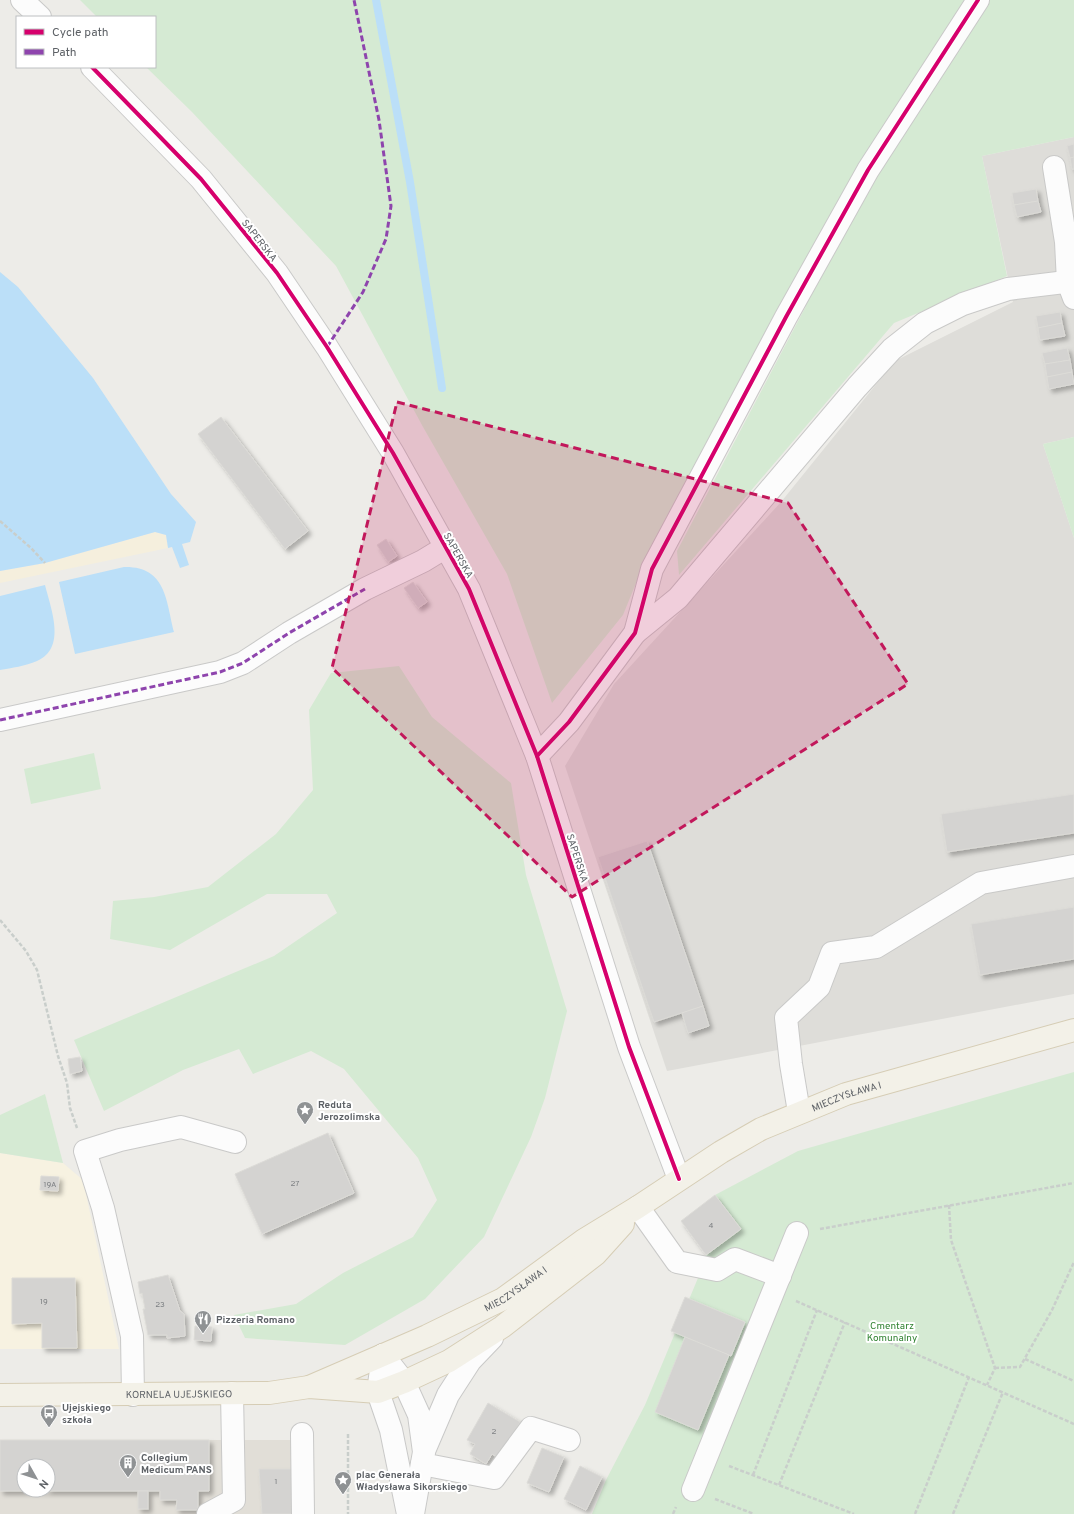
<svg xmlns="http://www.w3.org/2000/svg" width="1074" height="1514" viewBox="0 0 1074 1514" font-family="Overpass,sans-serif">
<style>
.commercial{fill:#f7f2e1}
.industrial{fill:#deddd9}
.education{fill:#e1ded7;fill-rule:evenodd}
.green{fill:#d5ead3}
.sand{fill:#f5efdd}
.water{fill:#bbdff8}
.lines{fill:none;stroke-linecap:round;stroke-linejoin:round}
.stream{stroke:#bbdff8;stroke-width:8}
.building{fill:#d4d3d1;stroke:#dcdbd7;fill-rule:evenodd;filter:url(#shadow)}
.minor-casing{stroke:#c9c9c8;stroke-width:24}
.major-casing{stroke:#d6cdb5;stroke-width:24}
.path{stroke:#c9cecb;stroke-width:2.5;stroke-dasharray:4 2;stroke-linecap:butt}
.minor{stroke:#fcfcfc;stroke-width:22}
.major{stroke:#f3f1e8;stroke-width:22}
.quiet{stroke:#8e44ad;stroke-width:3;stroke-dasharray:6 3;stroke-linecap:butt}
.cycleway-casing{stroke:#fff;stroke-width:6}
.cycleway{stroke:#d6006c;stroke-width:4}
.marked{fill:#c2185b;fill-opacity:0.2;stroke:#c2185b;stroke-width:3;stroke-dasharray:8 5;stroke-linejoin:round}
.labels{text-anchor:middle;stroke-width:4;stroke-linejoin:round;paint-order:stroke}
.number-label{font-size:8px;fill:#7c7f82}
.street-label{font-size:10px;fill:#5d6166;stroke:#fff}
.poi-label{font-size:10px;font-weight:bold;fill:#5d6166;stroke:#fff;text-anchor:start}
.park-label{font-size:10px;fill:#308231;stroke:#fff}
</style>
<defs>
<filter id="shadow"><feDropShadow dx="3.5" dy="3.5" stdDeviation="2" flood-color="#0004"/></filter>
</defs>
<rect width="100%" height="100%" fill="#edece8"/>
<path class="commercial" d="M0,1153L63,1163L83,1180L119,1349H0Z"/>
<path class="industrial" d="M1074,137V437L1043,444L1074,538V994L667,1071L565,766L614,684L781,502L895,361L1013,302L982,156Z"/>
<path class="education" d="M0,1440H313V1514H0ZM24,1466H48V1490H24Z"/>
<g class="green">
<path d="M80,0H1074V137L982,156L1007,276L894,323L679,575L677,551L806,306L755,352L648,554L623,615L552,703L507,574L423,427L336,266L192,112L146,67H155V17H97Z"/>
<path d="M1074,437V538L1043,444Z"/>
<path d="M399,666L432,717L511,783L526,875L567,1011L545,1098L531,1137L484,1237L425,1299L345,1345L245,1338L234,1315L296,1304L343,1273L413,1237L437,1200L418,1158L344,1069L311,1051L253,1074L239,1049L183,1070L104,1111L74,1040L274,956L337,913L327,894H267L170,950L110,939L113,901L154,897L208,887L276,834L313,790L309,710L331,673Z"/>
<path d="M94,753L101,789L31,804L24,769Z"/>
<path d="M1074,1072V1514H592L606,1480L645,1405L703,1266L706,1255L741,1229L715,1195L798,1151Z"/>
<path d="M45,1094L63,1163L0,1153V1115Z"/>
</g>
<path class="sand" d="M155,532L166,535L168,548L0,583V571L45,563Z"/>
<g class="water">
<path d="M0,272L18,287L93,378L171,494L196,522L190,542L182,544L189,565L180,568L172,547L168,548L166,535L155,532L45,563L0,571Z"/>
<path d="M124,567C166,566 166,600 174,632L75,654L59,582Z"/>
<path d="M45,585C51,609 67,648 37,661C25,666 12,668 0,670V596Z"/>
</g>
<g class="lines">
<path class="stream" d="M376,0L410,182L442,388"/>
</g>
<g class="building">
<path d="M1074,144V157L1070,158L1067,146Z"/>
<path d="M1074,157V169H1072L1070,158Z"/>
<path d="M1036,189L1038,201L1014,205L1012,193Z"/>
<path d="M1038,201L1041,212L1017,217L1014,205Z"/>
<path d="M1060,312L1062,323L1038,328L1036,316Z"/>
<path d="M1062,323L1065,336L1040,340L1038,328Z"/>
<path d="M1067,348L1070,360L1045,364L1042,353Z"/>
<path d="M1070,360L1072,372L1047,377L1045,364Z"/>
<path d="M1072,372L1074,384L1049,389L1047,377Z"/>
<path d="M221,417L308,531L285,549L198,434Z"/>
<path d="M386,539L397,556L388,562L377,545Z"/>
<path d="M413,582L427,602L418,608L404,588Z"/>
<path d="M1074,794V833L947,852L941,814Z"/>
<path d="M647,841L703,1006L654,1022L598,857Z"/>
<path d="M1074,907V959L980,975L971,924Z"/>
<path d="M703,1006L709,1026L688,1033L682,1013Z"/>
<path d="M80,1057L82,1071L70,1074L68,1059Z"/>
<path d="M328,1133L354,1193L262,1234L235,1174Z"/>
<path d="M41,1176L59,1177L58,1191L40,1190Z"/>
<path d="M715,1195L741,1229L706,1255L681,1221Z"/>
<path d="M168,1275L180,1311L184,1314L185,1336L167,1338V1335H148L143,1309H145L142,1293L140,1294L138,1282Z"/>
<path d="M12,1278H75L77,1348H42V1323L12,1324Z"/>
<path d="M685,1297L745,1322L731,1356L671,1331Z"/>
<path d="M195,1326L212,1327L211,1341L194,1340Z"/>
<path d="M685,1337L729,1355L698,1430L655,1412Z"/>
<path d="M488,1403L520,1422L500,1459L492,1454L486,1464L470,1454L475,1444L467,1440Z"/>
<path d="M0,1440H209V1491H198V1510H176L177,1500H160V1491H0ZM24,1466H48V1490H24Z"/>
<path d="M542,1448L564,1457L549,1492L527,1483Z"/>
<path d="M580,1466L602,1477L586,1510L564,1499Z"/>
<path d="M259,1469H293V1514H262Z"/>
<rect x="138" y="1491" width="10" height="18"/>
</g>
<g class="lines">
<defs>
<g id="minor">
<path d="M22,0L40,17"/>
<path d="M92,67L201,179L277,273L327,347L393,453L469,589L537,756L629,1047L679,1179"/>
<path d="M1054,167L1066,242L1068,282L1074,298"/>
<path d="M635,633L678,598L857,387L892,349L925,323L963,304L1008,289L1074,281"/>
<path d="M0,720L220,672L243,663L289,633L365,589L423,561L446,547"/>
<path d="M537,756L569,722L635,633L652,569L786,317L868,170L978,0"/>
<path d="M799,1112L791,1064L786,1018L819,987L832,953L876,947L981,883L1074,866"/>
<path d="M638,1207L677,1262L717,1270L735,1259L780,1276"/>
<path d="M383,1355L404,1382L419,1415L424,1452L413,1514"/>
<path d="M383,1355L378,1392L391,1430L408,1514"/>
<path d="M133,1395L132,1336L103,1208L85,1151L120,1140L181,1127L235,1142"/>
<path d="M302,1434L303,1514"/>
<path d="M424,1451L448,1395L470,1361L492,1338"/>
<path d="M422,1464L494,1478L531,1428L569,1440"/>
<path d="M693,1490L797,1233"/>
<path d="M208,1514L234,1500L232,1393"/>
</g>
<g id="major">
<path id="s1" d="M309,1387L427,1336L503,1299L584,1240L638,1207L721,1152L761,1129L846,1094L1074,1030"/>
<path id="s2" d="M0,1395L269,1393L309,1387L378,1392L404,1382L449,1361L502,1327L596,1254L623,1224"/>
</g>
</defs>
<use href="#minor" class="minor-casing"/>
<use href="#major" class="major-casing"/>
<g class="path">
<path d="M0,521L31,548L45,563"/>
<path d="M0,920L26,951L37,970L58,1056L67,1083L70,1108L77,1128"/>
<path d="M949,1205L951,1240L995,1368L987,1385"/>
<path d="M820,1229L1074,1183"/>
<path d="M796,1301L1074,1424"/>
<path d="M1025,1359L1074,1381"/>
<path d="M995,1368L1020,1367L1052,1310L1074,1262"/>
<path d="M348,1434V1514"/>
<path d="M729,1466L854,1514"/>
<path d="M753,1475L817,1310"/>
<path d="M779,1485L845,1322"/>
<path d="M715,1499L754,1514"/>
<path d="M673,1514L676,1507"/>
<path d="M915,1514L969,1377"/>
<path d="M953,1514L1003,1392"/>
</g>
<use href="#minor" class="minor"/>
<use href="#major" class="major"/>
<g class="quiet">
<path d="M327,347L363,292L386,239L391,206L379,120L354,0"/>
<path d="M0,720L220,672L243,663L289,633L365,589"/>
</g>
<defs>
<g id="cycleway">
<path d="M92,67L201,179L277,273L327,347L393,453L469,589L537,756L629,1047L679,1179"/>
<path d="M537,756L569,722L635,633L652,569L786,317L868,170L978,0"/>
</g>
</defs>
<use href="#cycleway" class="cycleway-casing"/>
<use href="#cycleway" class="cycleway"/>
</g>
<path class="marked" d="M397,402L788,503L908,684L572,897L332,668Z"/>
<defs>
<symbol id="sight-pin" viewBox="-11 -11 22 30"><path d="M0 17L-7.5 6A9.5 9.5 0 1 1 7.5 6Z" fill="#8f9294" stroke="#fff"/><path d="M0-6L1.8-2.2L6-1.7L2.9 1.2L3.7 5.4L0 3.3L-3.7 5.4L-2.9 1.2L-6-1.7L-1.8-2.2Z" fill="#fff"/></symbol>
<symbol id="restaurant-pin" viewBox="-11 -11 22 30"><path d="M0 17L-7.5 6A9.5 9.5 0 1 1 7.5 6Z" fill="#8f9294" stroke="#fff"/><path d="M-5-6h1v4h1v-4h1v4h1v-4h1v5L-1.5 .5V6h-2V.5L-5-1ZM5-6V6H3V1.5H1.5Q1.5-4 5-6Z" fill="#fff"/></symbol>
<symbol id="bus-pin" viewBox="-11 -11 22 30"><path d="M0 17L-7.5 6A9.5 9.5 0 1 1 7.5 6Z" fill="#8f9294" stroke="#fff"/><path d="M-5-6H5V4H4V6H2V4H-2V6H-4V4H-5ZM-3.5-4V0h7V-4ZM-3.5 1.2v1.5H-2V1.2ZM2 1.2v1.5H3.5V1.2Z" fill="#fff"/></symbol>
<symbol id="building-pin" viewBox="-11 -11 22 30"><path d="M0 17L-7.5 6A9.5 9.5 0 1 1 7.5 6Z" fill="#8f9294" stroke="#fff"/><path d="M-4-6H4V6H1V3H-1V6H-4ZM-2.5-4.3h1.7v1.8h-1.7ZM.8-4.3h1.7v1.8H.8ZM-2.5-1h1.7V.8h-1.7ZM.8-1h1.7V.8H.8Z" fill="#fff"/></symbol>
</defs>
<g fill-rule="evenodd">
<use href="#sight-pin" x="295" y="1100" width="20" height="27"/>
<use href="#restaurant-pin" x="193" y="1309" width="20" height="27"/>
<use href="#bus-pin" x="39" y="1403" width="20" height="27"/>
<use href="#building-pin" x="118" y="1453" width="20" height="27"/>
<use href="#sight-pin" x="333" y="1470" width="20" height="27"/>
</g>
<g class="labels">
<g class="number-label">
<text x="295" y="1186">27</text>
<text x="50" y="1187">19A</text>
<text x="711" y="1228">4</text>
<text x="44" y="1304">19</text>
<text x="160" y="1307">23</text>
<text x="494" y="1434">2</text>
<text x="276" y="1484">1</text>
</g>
<g class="street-label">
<text transform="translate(260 240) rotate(52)" y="4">SAPERSKA</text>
<text transform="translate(459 555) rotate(61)" y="4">SAPERSKA</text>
<text transform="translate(578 858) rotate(72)" y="4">SAPERSKA</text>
<text dy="4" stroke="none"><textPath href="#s1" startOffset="614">MIECZYSŁAWA I</textPath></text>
<text dy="4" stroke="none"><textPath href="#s1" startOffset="229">MIECZYSŁAWA I</textPath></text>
<text dy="4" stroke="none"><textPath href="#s2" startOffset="179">KORNELA UJEJSKIEGO</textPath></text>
</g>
<g class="poi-label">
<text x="318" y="1108">Reduta<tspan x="318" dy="12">Jerozolimska</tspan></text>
<text x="216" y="1323">Pizzeria Romano</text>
<text x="62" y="1411">Ujejskiego<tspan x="62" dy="12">szkoła</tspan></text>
<text x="141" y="1461">Collegium<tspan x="141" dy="12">Medicum PANS</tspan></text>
<text x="356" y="1478">plac Generała<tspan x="356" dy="12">Władysława Sikorskiego</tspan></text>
</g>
<g class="park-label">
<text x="892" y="1329">Cmentarz<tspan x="892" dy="12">Komunalny</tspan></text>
</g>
</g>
<rect x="16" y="16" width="140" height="52" fill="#ffffff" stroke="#bec0c2"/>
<rect x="24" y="29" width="20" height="6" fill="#d6006c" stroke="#bec0c2"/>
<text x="52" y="36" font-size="12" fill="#5d6166">Cycle path</text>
<rect x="24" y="49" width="20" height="6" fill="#8e44ad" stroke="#bec0c2"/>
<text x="52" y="56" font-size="12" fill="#5d6166">Path</text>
<g transform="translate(36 1478) rotate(129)"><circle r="19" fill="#ffffff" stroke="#bec0c2"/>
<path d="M0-3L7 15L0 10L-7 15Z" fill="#8f9294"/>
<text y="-6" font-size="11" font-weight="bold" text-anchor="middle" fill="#5d6166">N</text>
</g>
</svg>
